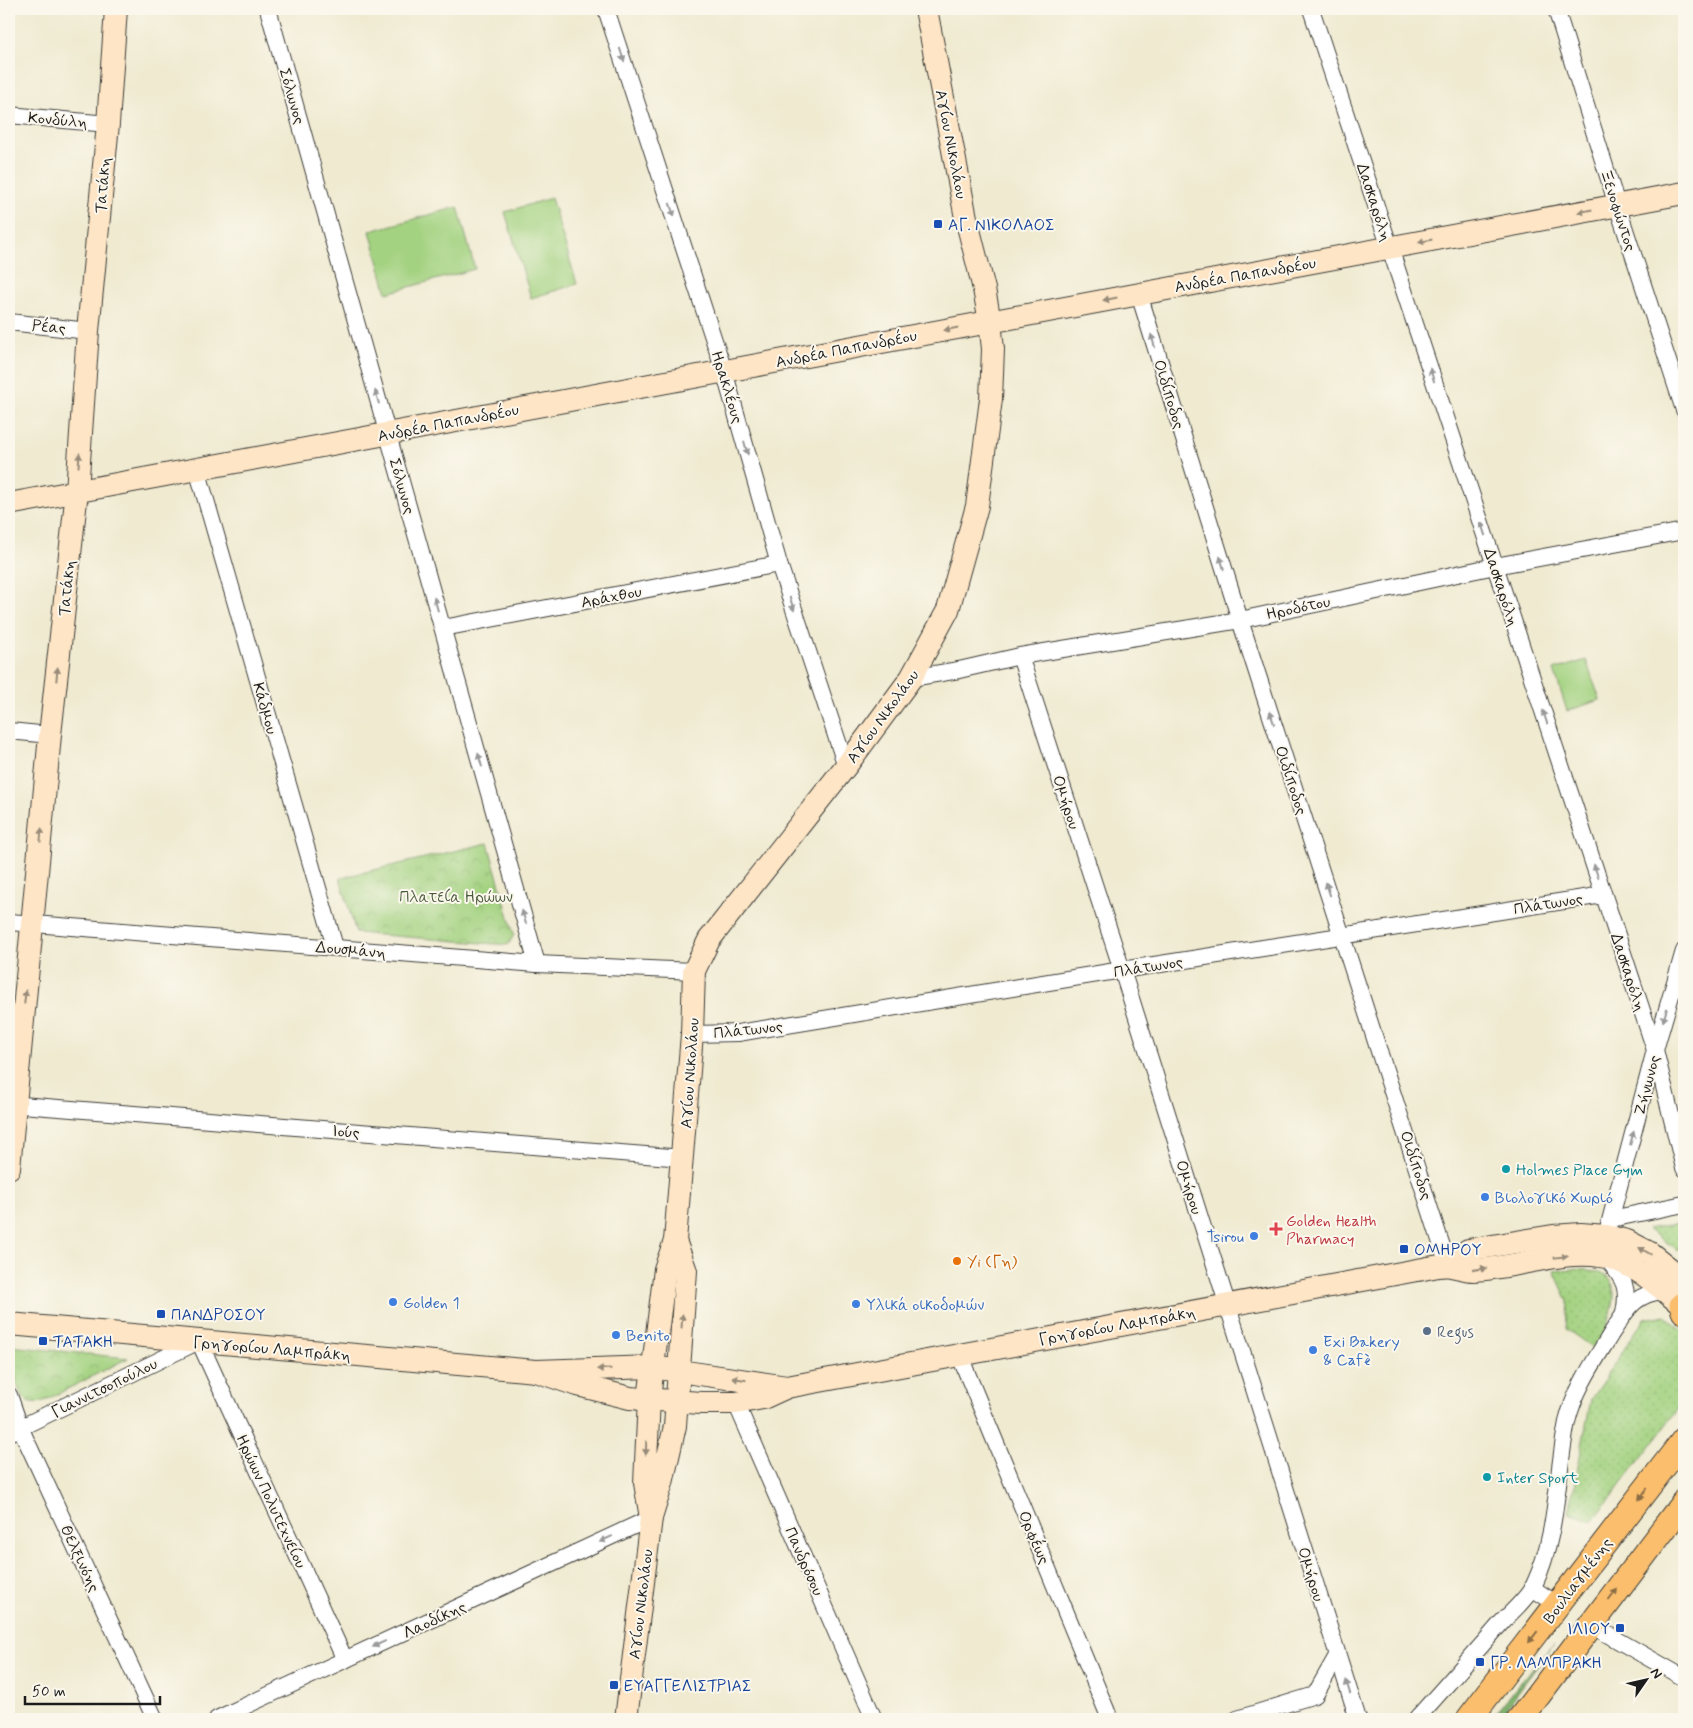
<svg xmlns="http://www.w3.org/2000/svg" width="1693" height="1728" viewBox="0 0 1693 1728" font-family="Mynerve,sans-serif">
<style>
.grass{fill:url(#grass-dots);stroke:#60774e}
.forest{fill:url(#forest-firs);stroke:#4f6845}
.park{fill:url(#park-crowns);stroke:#60774e}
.pitch{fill:#a3d280;stroke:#60774e}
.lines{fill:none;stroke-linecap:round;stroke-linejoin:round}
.street-casing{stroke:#3c3b37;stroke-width:18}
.secondary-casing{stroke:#3c3b37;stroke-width:24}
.primary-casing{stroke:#3c3b37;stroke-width:27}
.street{stroke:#fff;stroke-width:16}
.secondary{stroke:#fde5c5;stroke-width:22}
.primary{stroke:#fabe6d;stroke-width:25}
.oneway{fill:#999}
.oneway2{fill:#988b79}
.oneway3{fill:#8b6d44}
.transit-dot{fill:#1a4fb4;stroke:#fbf7ec;stroke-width:2}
.culture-dot{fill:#0f9aa8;stroke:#fbf7ec;stroke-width:2}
.shop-dot{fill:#3f7fe0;stroke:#fbf7ec;stroke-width:2}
.health-dot{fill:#e0444e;stroke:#fbf7ec;stroke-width:2}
.food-dot{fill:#e8710a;stroke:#fbf7ec;stroke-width:2}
.service-dot{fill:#5c6f8a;stroke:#fbf7ec;stroke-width:2}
.labels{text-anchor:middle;stroke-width:4;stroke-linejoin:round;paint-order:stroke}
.street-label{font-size:16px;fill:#1c1c1c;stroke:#fbf7ec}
.transit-label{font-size:16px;fill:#164399;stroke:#fbf7ec;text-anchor:start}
.park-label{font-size:16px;fill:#4b5c3f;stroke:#fbf7ec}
.culture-label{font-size:16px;fill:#0d838f;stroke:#fbf7ec;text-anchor:start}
.shop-label{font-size:16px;fill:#366cbe;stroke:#fbf7ec;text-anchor:start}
.health-label{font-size:16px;fill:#be3a42;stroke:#fbf7ec;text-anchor:start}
.food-label{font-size:16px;fill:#c56008;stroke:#fbf7ec;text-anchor:start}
.service-label{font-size:16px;fill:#4e5e75;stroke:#fbf7ec;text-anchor:start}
</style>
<defs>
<pattern id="grass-dots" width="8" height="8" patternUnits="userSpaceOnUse" patternTransform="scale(1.25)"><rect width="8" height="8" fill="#a3d280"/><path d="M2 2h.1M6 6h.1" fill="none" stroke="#8cb46e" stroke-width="1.8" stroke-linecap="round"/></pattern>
<pattern id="forest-firs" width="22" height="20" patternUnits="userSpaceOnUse" patternTransform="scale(1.25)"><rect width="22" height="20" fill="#82b46e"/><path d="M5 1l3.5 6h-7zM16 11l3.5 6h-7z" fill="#6a925a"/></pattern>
<pattern id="park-crowns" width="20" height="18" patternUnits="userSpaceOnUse" patternTransform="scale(1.25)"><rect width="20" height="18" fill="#a3d280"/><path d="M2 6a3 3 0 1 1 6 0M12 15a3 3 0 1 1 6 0" fill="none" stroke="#8cb46e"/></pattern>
</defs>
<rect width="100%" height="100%" fill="#fbf7ec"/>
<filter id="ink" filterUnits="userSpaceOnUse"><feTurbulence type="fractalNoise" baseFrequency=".02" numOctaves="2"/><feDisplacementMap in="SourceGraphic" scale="10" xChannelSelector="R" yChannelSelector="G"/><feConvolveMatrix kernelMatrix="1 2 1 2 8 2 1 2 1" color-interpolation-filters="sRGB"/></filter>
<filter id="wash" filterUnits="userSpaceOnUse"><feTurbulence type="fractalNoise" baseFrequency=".0096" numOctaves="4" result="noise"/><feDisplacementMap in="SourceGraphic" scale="20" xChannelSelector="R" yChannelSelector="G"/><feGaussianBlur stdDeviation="1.12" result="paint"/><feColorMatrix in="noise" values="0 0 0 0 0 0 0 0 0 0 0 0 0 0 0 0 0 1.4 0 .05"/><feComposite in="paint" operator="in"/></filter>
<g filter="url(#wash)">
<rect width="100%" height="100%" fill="#efead0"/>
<g class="grass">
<path d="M1684,1222V1254L1647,1229Z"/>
<path d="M1573,1269C1582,1270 1596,1269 1604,1274C1627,1288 1604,1332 1596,1350L1566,1329L1568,1301L1554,1271Z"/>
<path d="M1665,1315L1683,1330L1684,1333V1396L1675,1414L1593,1521L1569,1513L1591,1399L1644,1319Z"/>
</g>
<path class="forest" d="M1553,1645L1498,1719H1489Z"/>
<g class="park">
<path d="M488,843L514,935L508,945L356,933L340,878Z"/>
<path d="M9,1346L128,1358L42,1402C21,1406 19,1391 15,1375C13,1365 10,1356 9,1346Z"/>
</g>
<g class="pitch">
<path d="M551,198L577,284L531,298L505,212Z"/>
<path d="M458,207L475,269L387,293L370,231Z"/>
<path d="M1586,660L1600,700L1567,711L1554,670Z"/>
</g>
</g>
<g filter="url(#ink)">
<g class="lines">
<defs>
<g id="street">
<path d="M268,9L537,964"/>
<path d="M606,9L724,371L779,564L846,766"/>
<path d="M1311,9L1655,1050L1684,1168"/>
<path d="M1556,9L1617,205L1684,410"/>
<path d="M9,115L108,124"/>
<path d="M1139,294L1240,620L1448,1265"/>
<path d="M9,322L88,331"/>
<path d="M197,469L335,947"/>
<path d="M443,628L779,564"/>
<path d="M1020,656L1122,970L1358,1719"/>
<path d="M911,678L959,670L1020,656L1240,620L1495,566L1684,531"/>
<path d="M9,731L50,735"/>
<path d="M9,922L537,964L694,971"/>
<path d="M692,1034L738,1033L1122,970L1603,895"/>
<path d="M9,1104L683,1158"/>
<path d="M1611,1219L1684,1204"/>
<path d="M1606,1236L1655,1050L1684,951"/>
<path d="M1605,1256C1622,1278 1630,1284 1624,1313"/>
<path d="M959,1354L1110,1719"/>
<path d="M9,1395L20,1427L155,1719"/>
<path d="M736,1403L874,1719"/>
<path d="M9,1433L199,1341L345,1660"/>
<path d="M1532,1588L1558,1605"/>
<path d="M1591,1625L1684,1678"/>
<path d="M217,1719L651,1518"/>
<path d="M1237,1719L1315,1695L1337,1656"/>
<path d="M1416,1719C1445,1687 1473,1655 1502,1622C1512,1611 1527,1599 1534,1585C1558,1535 1556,1476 1567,1422C1575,1389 1594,1362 1611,1334C1626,1311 1634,1293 1664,1291"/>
</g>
<g id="secondary">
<path d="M9,504L1684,193"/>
<path d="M9,1168L50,735L77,491L88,331L108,124L116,9"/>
<path d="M1448,1265L1468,1250L1553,1236L1581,1234L1606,1236L1627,1241L1650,1253L1684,1280"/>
<path d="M9,1324L536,1371L652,1367L787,1387"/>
<path d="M536,1371L574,1384L630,1398L701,1403H736L763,1398L787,1387L1417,1270C1427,1269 1440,1264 1451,1266C1458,1267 1466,1270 1473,1270C1519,1269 1575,1243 1619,1261C1643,1271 1664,1291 1684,1307"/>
<path d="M651,1518L645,1483L649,1399L665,1269L675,1241L692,1034L694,971L709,940L846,766L911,678L948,610L977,506L991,399L993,349L990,322L984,289L966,218L926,9"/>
<path d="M626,1719L651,1518L662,1483L675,1426L686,1271L675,1241"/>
</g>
<g id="primary">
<path d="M1682,1305L1684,1311"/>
<path d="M1469,1719L1684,1440"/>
<path d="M1520,1719L1684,1502"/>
</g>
</defs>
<use href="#street" class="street-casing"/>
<use href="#secondary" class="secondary-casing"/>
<use href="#primary" class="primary-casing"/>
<use href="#street" class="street"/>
<use href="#secondary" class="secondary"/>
<use href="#primary" class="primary"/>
</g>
<defs><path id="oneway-solid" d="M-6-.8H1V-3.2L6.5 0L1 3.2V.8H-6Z" transform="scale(1.25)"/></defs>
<g class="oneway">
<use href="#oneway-solid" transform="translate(622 55) rotate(72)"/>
<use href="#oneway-solid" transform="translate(672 210) rotate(72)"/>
<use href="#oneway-solid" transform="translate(1153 341) rotate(-107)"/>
<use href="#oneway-solid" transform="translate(1432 375) rotate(-108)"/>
<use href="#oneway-solid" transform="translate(377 397) rotate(-106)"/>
<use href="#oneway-solid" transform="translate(746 448) rotate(74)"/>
<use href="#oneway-solid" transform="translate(1483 529) rotate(-108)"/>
<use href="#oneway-solid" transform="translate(1222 563) rotate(-107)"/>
<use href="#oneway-solid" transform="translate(436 604) rotate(-106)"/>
<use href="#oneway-solid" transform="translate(792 604) rotate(72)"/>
<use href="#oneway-solid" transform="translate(1545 717) rotate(-108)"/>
<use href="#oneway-solid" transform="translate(1272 718) rotate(-108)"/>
<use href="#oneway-solid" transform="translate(480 760) rotate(-106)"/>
<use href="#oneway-solid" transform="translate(1596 871) rotate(-108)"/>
<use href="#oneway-solid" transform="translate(1328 889) rotate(-108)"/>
<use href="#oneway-solid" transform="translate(524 917) rotate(-106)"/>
<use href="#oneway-solid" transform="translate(1665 1015) rotate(107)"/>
<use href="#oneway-solid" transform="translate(1632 1138) rotate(-75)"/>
<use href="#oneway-solid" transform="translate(606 1539) rotate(155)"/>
<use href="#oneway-solid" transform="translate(379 1644) rotate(155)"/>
<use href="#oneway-solid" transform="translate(1348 1687) rotate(-108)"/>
</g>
<g class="oneway2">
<use href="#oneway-solid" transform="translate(1585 211) rotate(169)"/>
<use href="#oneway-solid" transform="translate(1425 241) rotate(169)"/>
<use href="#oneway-solid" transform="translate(1110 299) rotate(169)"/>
<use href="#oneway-solid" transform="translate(951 329) rotate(169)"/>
<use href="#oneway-solid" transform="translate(79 460) rotate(-86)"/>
<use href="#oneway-solid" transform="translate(57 674) rotate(-84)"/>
<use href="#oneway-solid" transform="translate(41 835) rotate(-85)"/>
<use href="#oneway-solid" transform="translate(25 997) rotate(-84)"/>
<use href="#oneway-solid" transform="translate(1645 1251) rotate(-150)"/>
<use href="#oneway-solid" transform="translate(1561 1257) rotate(-6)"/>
<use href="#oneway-solid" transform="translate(1480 1269) rotate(-8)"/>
<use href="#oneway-solid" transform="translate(682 1321) rotate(-86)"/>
<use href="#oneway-solid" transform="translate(604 1369) rotate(178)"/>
<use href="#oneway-solid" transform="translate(739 1379) rotate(-171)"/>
<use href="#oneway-solid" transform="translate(646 1448) rotate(92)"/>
</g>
<g class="oneway3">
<use href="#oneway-solid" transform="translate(1643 1494) rotate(127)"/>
<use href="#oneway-solid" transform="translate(1613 1595) rotate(-53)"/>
<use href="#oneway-solid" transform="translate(1533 1637) rotate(128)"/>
</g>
</g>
<g class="transit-dot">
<rect x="933" y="219" width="10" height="10" rx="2.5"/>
<rect x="1399" y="1244" width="10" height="10" rx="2.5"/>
<rect x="156" y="1309" width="10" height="10" rx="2.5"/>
<rect x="38" y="1336" width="10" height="10" rx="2.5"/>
<rect x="1615" y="1623" width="10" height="10" rx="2.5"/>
<rect x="1475" y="1657" width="10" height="10" rx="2.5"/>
<rect x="609" y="1680" width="10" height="10" rx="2.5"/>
</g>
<g class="culture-dot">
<circle cx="1506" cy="1169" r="5"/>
<circle cx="1487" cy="1477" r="5"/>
</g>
<g class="shop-dot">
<circle cx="1485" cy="1197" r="5"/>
<circle cx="1254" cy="1236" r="5"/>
<circle cx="393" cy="1302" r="5"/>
<circle cx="856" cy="1304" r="5"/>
<circle cx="616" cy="1335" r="5"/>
<circle cx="1313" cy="1350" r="5"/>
</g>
<path class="health-dot" d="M1273.5 1221.5h5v5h5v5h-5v5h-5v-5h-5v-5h5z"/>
<circle class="food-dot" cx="957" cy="1261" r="5"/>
<circle class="service-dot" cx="1427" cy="1331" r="5"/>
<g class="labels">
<g class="street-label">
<text transform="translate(293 96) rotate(74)" y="6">Σόλωνος</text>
<text transform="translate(58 119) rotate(5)" y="6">Κονδύλη</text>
<text transform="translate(952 144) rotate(79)" y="6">Αγίου Νικολάου</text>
<text transform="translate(102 185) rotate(-85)" y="6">Τατάκη</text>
<text transform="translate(1375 202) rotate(72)" y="6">Δασκαρόλη</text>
<text transform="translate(1619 210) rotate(72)" y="6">Ξενοφώντος</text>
<text transform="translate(1245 274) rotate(-10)" y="6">Ανδρέα Παπανδρέου</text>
<text transform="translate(49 326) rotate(6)" y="6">Ρέας</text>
<text transform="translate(846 348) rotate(-11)" y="6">Ανδρέα Παπανδρέου</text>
<text transform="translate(728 387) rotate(73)" y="6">Ηρακλέους</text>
<text transform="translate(1170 394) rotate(73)" y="6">Οιδίποδος</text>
<text transform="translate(448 422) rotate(-11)" y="6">Ανδρέα Παπανδρέου</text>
<text transform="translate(403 486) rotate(74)" y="6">Σόλωνος</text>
<text transform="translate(1502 587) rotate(72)" y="6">Δασκαρόλη</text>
<text transform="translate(66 588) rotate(-84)" y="6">Τατάκη</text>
<text transform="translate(611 596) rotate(-11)" y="6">Αράχθου</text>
<text transform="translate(1298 607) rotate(-12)" y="6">Ηροδότου</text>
<text transform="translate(266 708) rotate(74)" y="6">Κάδμου</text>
<text transform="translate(882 716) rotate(-54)" y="6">Αγίου Νικολάου</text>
<text transform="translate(1292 780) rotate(72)" y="6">Οιδίποδος</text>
<text transform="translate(1067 802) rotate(72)" y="6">Ομήρου</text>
<text transform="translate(1548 903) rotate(-9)" y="6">Πλάτωνος</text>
<text transform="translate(351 949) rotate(5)" y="6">Δουσμάνη</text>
<text transform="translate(1148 966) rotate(-9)" y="6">Πλάτωνος</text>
<text transform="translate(1629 972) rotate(72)" y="6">Δασκαρόλη</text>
<text transform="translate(748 1029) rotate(-6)" y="6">Πλάτωνος</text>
<text transform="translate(689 1073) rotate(-86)" y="6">Αγίου Νικολάου</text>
<text transform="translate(1646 1085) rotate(-75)" y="6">Ζήνωνος</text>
<text transform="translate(346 1131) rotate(5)" y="6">Ιούς</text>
<text transform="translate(1417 1165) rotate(72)" y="6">Οιδίποδος</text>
<text transform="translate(1190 1187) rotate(73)" y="6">Ομήρου</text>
<text transform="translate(1117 1325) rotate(-10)" y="6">Γρηγορίου Λαμπράκη</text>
<text transform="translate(272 1348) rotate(5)" y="6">Γρηγορίου Λαμπράκη</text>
<text transform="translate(104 1387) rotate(-26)" y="6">Γιαννιτσοπούλου</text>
<text transform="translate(272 1501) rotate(65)" y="6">Ηρώων Πολυτεχνείου</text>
<text transform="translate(1035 1537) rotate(67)" y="6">Ορφέως</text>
<text transform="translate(81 1558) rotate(65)" y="6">Θελξινόης</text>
<text transform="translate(805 1561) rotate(66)" y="6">Πανδρόσου</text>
<text transform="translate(1312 1574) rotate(73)" y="6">Ομήρου</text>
<text transform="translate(1577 1580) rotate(-53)" y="6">Βουλιαγμένης</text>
<text transform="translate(640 1604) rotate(-83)" y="6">Αγίου Νικολάου</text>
<text transform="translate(434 1619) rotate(-25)" y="6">Λαοδίκης</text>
</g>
<g class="transit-label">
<text x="948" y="230">ΑΓ. ΝΙΚΟΛΑΟΣ</text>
<text x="1414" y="1255">ΟΜΗΡΟΥ</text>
<text x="171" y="1320">ΠΑΝΔΡΟΣΟΥ</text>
<text x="53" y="1347">ΤΑΤΑΚΗ</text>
<text x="1610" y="1634" text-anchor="end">ΙΛΙΟΥ</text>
<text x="1490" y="1668">ΓΡ. ΛΑΜΠΡΑΚΗ</text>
<text x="624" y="1691">ΕΥΑΓΓΕΛΙΣΤΡΙΑΣ</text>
</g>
<g class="park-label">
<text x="456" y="902">Πλατεία Ηρώων</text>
</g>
<g class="culture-label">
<text x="1516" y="1175">Holmes Place Gym</text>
<text x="1497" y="1483">Inter Sport</text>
</g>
<g class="shop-label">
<text x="1495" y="1203">Βιολογικό Χωριό</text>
<text x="1244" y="1242" text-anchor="end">Tsirou</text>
<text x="403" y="1308">Golden 1</text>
<text x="866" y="1310">Υλικά οικοδομών</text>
<text x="626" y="1341">Benito</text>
<text x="1323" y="1347">Exi Bakery<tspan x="1323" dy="18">&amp; Cafè</tspan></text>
</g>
<g class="health-label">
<text x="1286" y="1226">Golden Health<tspan x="1286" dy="18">Pharmacy</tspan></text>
</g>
<g class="food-label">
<text x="967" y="1267">Yi (Γη)</text>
</g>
<g class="service-label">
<text x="1437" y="1337">Regus</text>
</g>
</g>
<rect width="1693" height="1728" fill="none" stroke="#fbf7ec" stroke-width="30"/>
<g transform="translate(1646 1680) rotate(56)" stroke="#fbf7ec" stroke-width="4" paint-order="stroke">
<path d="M0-4L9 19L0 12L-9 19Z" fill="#1c1c1c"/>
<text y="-8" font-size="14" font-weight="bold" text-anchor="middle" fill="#1c1c1c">N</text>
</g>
<path d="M25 1696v8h135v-8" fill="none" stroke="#1c1c1c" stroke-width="2.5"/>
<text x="32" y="1696" font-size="15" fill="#1c1c1c" stroke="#fbf7ec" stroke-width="4" paint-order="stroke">50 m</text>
</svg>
